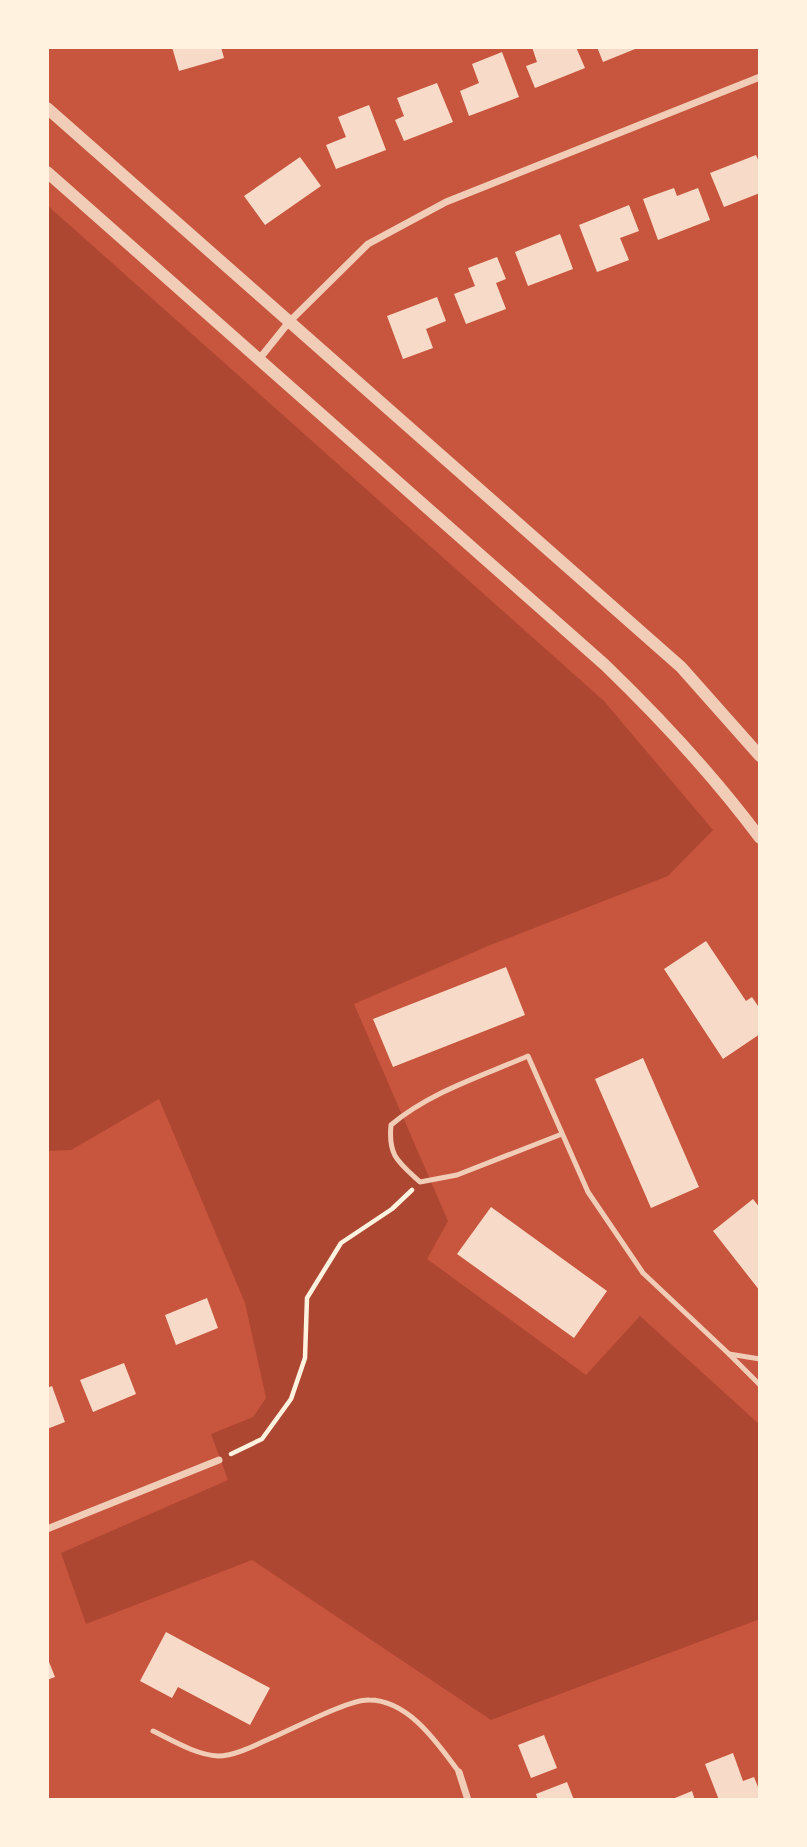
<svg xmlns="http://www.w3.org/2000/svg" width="807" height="1847" viewBox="0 0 807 1847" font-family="Mulish,sans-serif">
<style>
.green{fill:#ae4732}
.building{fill:#f7dbc8}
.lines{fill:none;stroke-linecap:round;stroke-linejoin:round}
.path{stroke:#fff3e0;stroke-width:4.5}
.service{stroke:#f1ccb7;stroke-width:5}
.minor{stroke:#f1ccb7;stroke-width:7}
.tertiary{stroke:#f1ccb7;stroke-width:12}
</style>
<rect width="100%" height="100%" fill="#c8553d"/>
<path class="green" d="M47,205L604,701L713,830L668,876L488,946L354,1004L448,1221L427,1259L586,1375L640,1316L760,1425V1619L491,1720L252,1560L86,1624L61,1553L228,1480L211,1434L253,1417L266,1398L245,1303L159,1099L71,1150L47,1151Z"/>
<g class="building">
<path d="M172,47H221L224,58L179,71Z"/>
<path d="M532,47H576L585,68L535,88L526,66L537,62Z"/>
<path d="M597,47H640L603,62Z"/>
<path d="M502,52L519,97L469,116L460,91L479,83L472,64Z"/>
<path d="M437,83L453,122L404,141L395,120L404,116L397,98Z"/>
<path d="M369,105L386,150L336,169L326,145L346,137L338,117Z"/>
<path d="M756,155L760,164V193L724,207L710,173Z"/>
<path d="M300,157L321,186L265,225L244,196Z"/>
<path d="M674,188L677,196L698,188L710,220L658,240L643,199Z"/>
<path d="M629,205L639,231L620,238L629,260L597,272L579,225Z"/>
<path d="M560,234L573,269L528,286L515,252Z"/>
<path d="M497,257L506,279L496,283L506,309L466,324L454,294L475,286L468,268Z"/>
<path d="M437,297L446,321L426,329L433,348L403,359L387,316Z"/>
<path d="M706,941L746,1001L752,997L760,1009V1034L723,1059L664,969Z"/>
<path d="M506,967L525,1015L393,1067L373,1019Z"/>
<path d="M643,1058L699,1187L651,1208L595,1079Z"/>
<path d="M753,1199L760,1208V1291L713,1231Z"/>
<path d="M491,1207L607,1291L574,1338L457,1254Z"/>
<path d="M207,1298L218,1328L176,1345L165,1315Z"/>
<path d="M124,1363L136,1394L93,1412L80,1380Z"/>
<path d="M52,1386L65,1422L47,1429V1388Z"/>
<path d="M166,1632L270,1688L250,1725L178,1687L172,1698L140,1681Z"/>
<path d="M47,1657L55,1677L47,1680Z"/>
<path d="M544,1735L557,1768L531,1778L518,1745Z"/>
<path d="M733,1753L743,1781L754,1777L760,1792V1800H719L705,1764Z"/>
<path d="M567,1782L574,1800H538L536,1794Z"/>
<path d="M692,1791L695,1800H670Z"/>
</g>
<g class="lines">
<path class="path" d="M231,1454L262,1439L291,1399L305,1358L307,1298L341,1243L392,1209L412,1190"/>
<g class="service">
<path d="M562,1134L457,1175L420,1182C398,1162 388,1156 391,1125C430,1092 482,1076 528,1056L588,1192L643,1273L729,1354L760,1359"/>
<path d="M729,1354L760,1385"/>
<path d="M153,1731C172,1740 196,1755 218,1756C234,1756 254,1746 269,1739C291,1730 349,1699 369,1700C409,1700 438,1744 459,1772"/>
</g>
<g class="minor">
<path d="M260,358L289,322L368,244L446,202L760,77"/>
<path d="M47,1529L219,1460"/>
<path d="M459,1772L468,1800"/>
</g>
<g class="tertiary">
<path d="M47,108L681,667L760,756"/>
<path d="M47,172L605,665C661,719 713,775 760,838"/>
</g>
</g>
<rect width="807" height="1847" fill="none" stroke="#fff3e0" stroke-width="98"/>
</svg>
